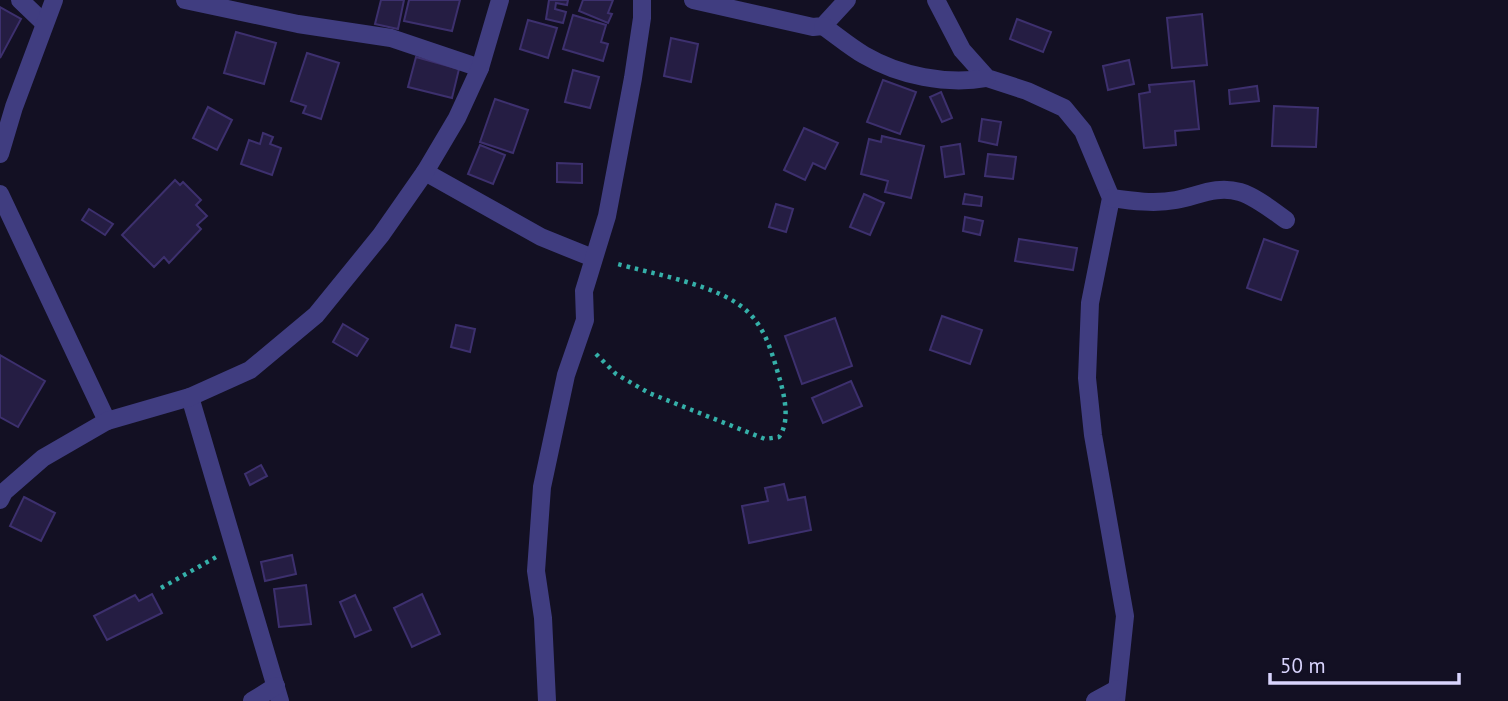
<svg xmlns="http://www.w3.org/2000/svg" width="1508" height="701" viewBox="0 0 1508 701" font-family="'PT Sans',sans-serif">
<style>
.building{fill:#251d43;stroke:#3d306e;stroke-width:2}
.lines{fill:none;stroke-linecap:round;stroke-linejoin:round}
.path{stroke:#35b0a9;stroke-width:4.5;stroke-dasharray:3.5 5;stroke-linecap:butt}
.street{stroke:#403d80;stroke-width:18}
</style>
<rect width="100%" height="100%" fill="#131023"/>
<g class="building">
<path d="M381,0H404L398,29L375,24Z"/>
<path d="M409,0H460L452,31L404,21Z"/>
<path d="M549,0H568L567,5L556,3L555,9L566,12L563,23L546,19Z"/>
<path d="M583,0H613L608,13L612,14L608,23L579,11Z"/>
<path d="M0,7L21,19L0,58Z"/>
<path d="M1202,14L1207,65L1172,68L1167,18Z"/>
<path d="M573,15L606,25L601,42L608,44L603,61L563,49Z"/>
<path d="M1017,19L1051,32L1043,52L1010,39Z"/>
<path d="M528,20L557,28L548,58L520,49Z"/>
<path d="M236,32L276,43L264,84L224,73Z"/>
<path d="M671,38L698,44L691,82L664,76Z"/>
<path d="M307,53L339,63L321,119L303,113L306,106L291,101Z"/>
<path d="M416,57L459,69L452,98L408,87Z"/>
<path d="M1129,60L1134,84L1108,90L1103,66Z"/>
<path d="M573,70L599,77L590,108L565,102Z"/>
<path d="M883,80L916,92L900,134L867,122Z"/>
<path d="M1194,81L1199,129L1175,131L1176,145L1144,148L1139,94L1150,92L1149,85Z"/>
<path d="M1257,86L1259,101L1230,104L1229,90Z"/>
<path d="M941,92L952,118L942,122L930,97Z"/>
<path d="M495,99L528,110L513,153L480,142Z"/>
<path d="M1274,106L1318,108L1316,147L1272,146Z"/>
<path d="M208,107L232,120L217,150L193,138Z"/>
<path d="M982,119L1001,122L997,145L979,141Z"/>
<path d="M804,128L838,143L825,169L813,163L805,180L784,170Z"/>
<path d="M263,133L273,137L270,144L281,148L272,175L241,164L249,140L260,144Z"/>
<path d="M882,136L924,146L911,198L885,192L888,181L861,174L869,139L881,142Z"/>
<path d="M960,144L964,174L945,177L941,147Z"/>
<path d="M480,145L505,155L493,184L468,174Z"/>
<path d="M988,154L1016,157L1013,179L985,176Z"/>
<path d="M557,163L582,164V183L557,182Z"/>
<path d="M175,180L180,185L183,182L201,200L196,205L207,216L197,225L201,229L169,263L164,257L154,267L122,235Z"/>
<path d="M864,194L884,203L870,235L850,227Z"/>
<path d="M965,194L982,197L981,206L963,204Z"/>
<path d="M776,204L793,209L786,232L769,227Z"/>
<path d="M89,209L113,224L105,235L82,220Z"/>
<path d="M965,217L983,221L980,235L963,231Z"/>
<path d="M1019,239L1077,248L1073,270L1015,261Z"/>
<path d="M1264,239L1298,251L1281,300L1247,288Z"/>
<path d="M942,316L982,330L970,364L930,350Z"/>
<path d="M835,318L852,366L802,384L785,336Z"/>
<path d="M343,324L368,339L357,356L333,342Z"/>
<path d="M456,325L475,329L470,352L451,347Z"/>
<path d="M0,355L45,381L18,427L0,417Z"/>
<path d="M851,381L862,406L823,423L812,398Z"/>
<path d="M261,465L267,476L250,485L245,474Z"/>
<path d="M784,484L788,500L805,497L811,530L749,543L742,506L768,501L765,488Z"/>
<path d="M24,497L55,513L41,541L10,526Z"/>
<path d="M292,555L296,574L265,581L261,562Z"/>
<path d="M306,585L311,624L279,627L274,589Z"/>
<path d="M152,594L162,613L107,640L94,616L135,595L139,601Z"/>
<path d="M422,594L440,634L412,647L394,608Z"/>
<path d="M355,595L371,630L355,637L340,602Z"/>
</g>
<g class="lines">
<g class="path">
<path d="M596,354L616,374L649,393L765,439L779,437C790,422 785,398 780,380C773,357 767,331 749,313C722,285 652,274 614,263"/>
<path d="M161,588L218,556"/>
</g>
<g class="street">
<path d="M20,0L44,23"/>
<path d="M185,0L298,24L391,38L480,68"/>
<path d="M693,0L813,27L823,26L847,0"/>
<path d="M936,0L962,50L987,78L1027,91L1064,108L1083,131L1111,198L1090,303L1087,378L1093,435L1125,616L1116,701"/>
<path d="M823,26C836,35 850,47 864,55C900,76 946,85 987,78"/>
<path d="M0,154L14,107L54,0"/>
<path d="M425,172L541,237L593,258"/>
<path d="M0,194L107,421"/>
<path d="M1111,198C1132,201 1155,204 1176,200C1198,196 1216,185 1240,192C1256,197 1272,210 1286,220"/>
<path d="M190,397L280,701"/>
<path d="M0,500L4,492L43,458L107,421L190,397L250,370L316,315L381,235L425,172L457,118L480,68L500,0"/>
<path d="M252,701L276,686"/>
<path d="M547,701L543,618L536,571L542,487L566,375L585,320L584,291L607,216L633,78L642,18V0"/>
<path d="M1095,701L1117,689"/>
</g>
</g>
<path d="M1270 673v10h189v-10" fill="none" stroke="#d9d4fd" stroke-width="3.5"/>
<text x="1280" y="673" font-size="21" fill="#d9d4fd" stroke="#131023" stroke-width="5" paint-order="stroke">50 m</text>
</svg>
